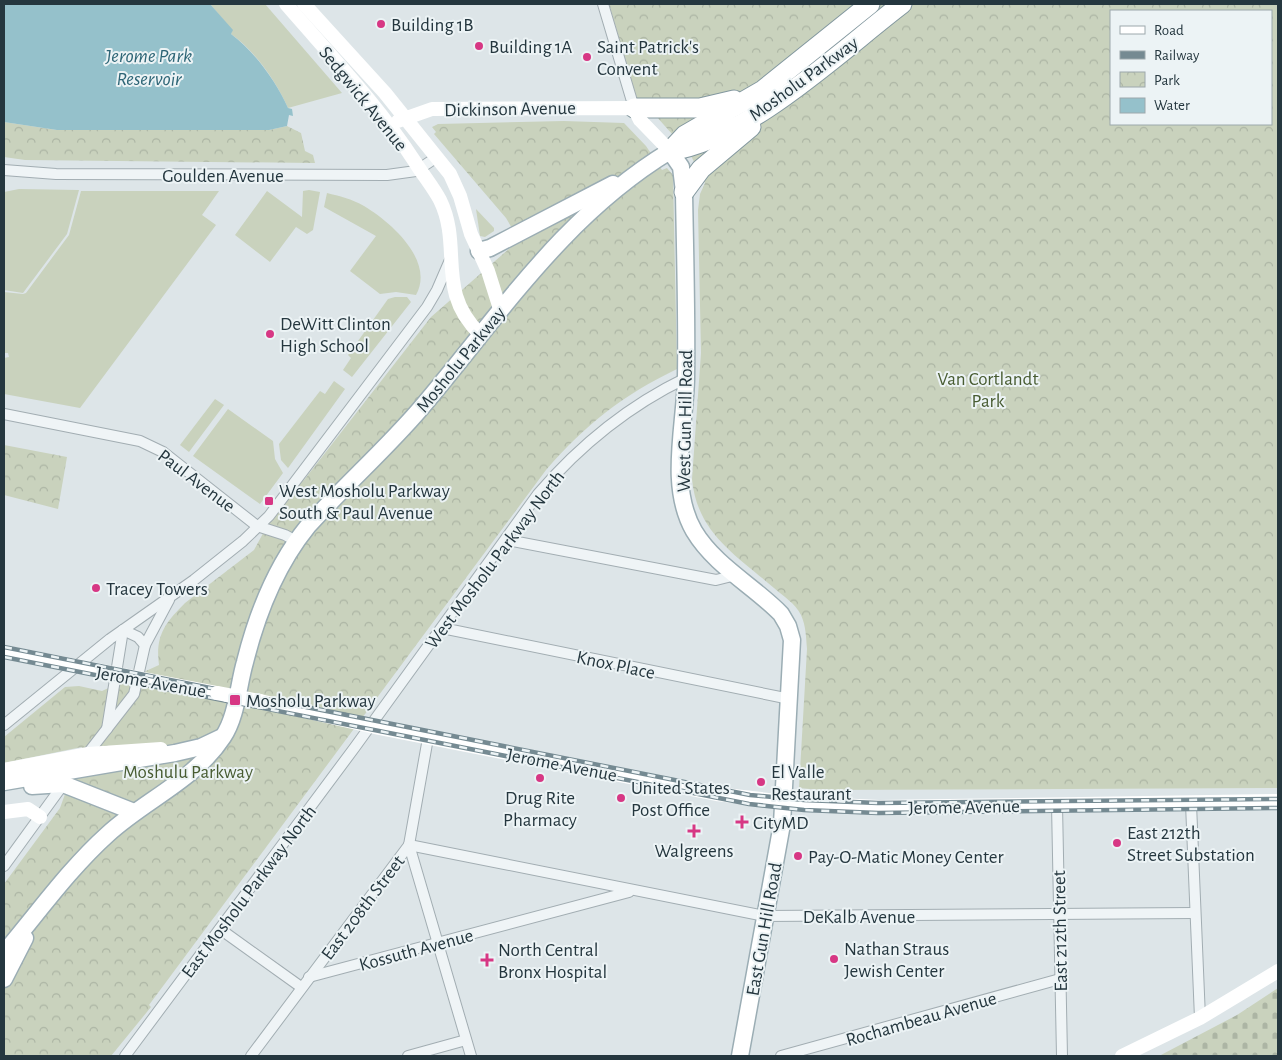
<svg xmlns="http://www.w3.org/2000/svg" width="1282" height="1060" viewBox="0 0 1282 1060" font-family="'Alegreya Sans',sans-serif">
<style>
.grass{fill:#c9d2bd}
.cemetery{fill:url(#cemetery-stones)}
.park{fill:url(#park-crowns);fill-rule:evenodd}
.water{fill:#95c1cb}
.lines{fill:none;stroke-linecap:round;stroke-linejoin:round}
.street-casing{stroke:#a2adb2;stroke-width:12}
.primary-casing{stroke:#9badb4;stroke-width:19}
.highway-casing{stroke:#83989f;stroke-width:21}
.street{stroke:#eff4f6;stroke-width:10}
.secondary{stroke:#fff;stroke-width:14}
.primary{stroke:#fff;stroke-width:16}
.highway{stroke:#fff;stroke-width:19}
.rail-casing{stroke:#758a92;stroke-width:4.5}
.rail{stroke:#ecf3f5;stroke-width:2.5;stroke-dasharray:8;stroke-linecap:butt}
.secondary-bridge{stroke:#fff;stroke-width:14}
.poi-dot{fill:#d73784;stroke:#ecf3f5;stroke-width:2}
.labels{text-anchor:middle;stroke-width:4;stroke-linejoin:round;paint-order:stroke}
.poi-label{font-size:19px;fill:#25373f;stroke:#ecf3f5;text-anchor:start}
.street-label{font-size:19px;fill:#25373f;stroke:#ecf3f5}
.park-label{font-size:19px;fill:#485c32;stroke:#ecf3f5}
.water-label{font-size:20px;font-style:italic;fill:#2d6576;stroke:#ecf3f5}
</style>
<defs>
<pattern id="cemetery-stones" width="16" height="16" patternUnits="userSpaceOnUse" patternTransform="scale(1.25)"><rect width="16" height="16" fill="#c9d2bd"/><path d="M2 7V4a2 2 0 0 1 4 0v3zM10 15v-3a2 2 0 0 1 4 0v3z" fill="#acb5a4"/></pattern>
<pattern id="park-crowns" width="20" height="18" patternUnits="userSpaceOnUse" patternTransform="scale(1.25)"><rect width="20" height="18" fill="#c9d2bd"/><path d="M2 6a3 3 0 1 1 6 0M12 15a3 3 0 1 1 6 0" fill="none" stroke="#acb5a4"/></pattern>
</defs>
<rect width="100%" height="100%" fill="#dde5e8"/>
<g class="grass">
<path d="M210,4H265L342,93L288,108C276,81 255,51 231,34L232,30Z"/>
<path d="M19,189L79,190L67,234L23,293L4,290V192Z"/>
<path d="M309,190L320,192L313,230L307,234L296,227L270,262L235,235L267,191L302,217L303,191Z"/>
<path d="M81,191H219L202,215L216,225L80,408L4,394V358L9,357L8,353H4V292L23,294L26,293L69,235Z"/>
<path d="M327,193C339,196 352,199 364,206C391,222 435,261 416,295L396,292L380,294L350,271L376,236L324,207Z"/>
<path d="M476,209L494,228V231L485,237L480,236Z"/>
<path d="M395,297H407L411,302L352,377L343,370L351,358L348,355L388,299Z"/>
<path d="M334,381L345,389L288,468L281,460L279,444L320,391L325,394Z"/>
<path d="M215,399L224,405L189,452L180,445Z"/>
<path d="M228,409L273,441L275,459L283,473L260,504L193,456Z"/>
</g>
<path class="cemetery" d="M1278,988V1056H1159L1237,1015Z"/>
<g class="park">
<path d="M609,4H1278V788L820,790L799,788L807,649C806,637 806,626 801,615C795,603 784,597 774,588C736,555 697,533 692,479L701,353L698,210L700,194L705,183L690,154L655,115L638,103ZM1111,11H1271V124H1111Z"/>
<path d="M564,121L624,123L646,146L662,170L667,168L673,175L677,369C623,395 586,424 546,470L149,1005L151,1007L111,1056H4V884L60,808L82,747L4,763V737L65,687L79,686L102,691L159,665C155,636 165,623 185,603L254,550L273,515L298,482L304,480L431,317L519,240L506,218L434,134L436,132L432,127L438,124Z"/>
<path d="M4,122L57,130H269L287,126L301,133L305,151L313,155L315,163L25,160L4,157Z"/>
<path d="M4,445L67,457L58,509L4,495Z"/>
</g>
<path class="water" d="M4,4H210L233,30L231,34C255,52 276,81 288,108L292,109L293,116L289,115L287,126L269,130H57L4,122Z"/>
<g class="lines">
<defs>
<g id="street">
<path d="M603,4L634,108"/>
<path d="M4,170L56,174L387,175L416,171L437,157"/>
<path d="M4,414L140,441L163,452L257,526L285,535L296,541"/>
<path d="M507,540L716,580L736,575"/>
<path d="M442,628L790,699"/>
<path d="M123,630L138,637L145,645"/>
<path d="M4,725L110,639L194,580L243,541L269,516L427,307L437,290L450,260"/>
<path d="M107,729L123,630"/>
<path d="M85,757L134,694L145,645L169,600"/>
<path d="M1191,804L1200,1018"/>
<path d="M1057,805L1062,1056"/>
<path d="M409,845L765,916L1195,913"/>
<path d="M409,845L471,1056"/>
<path d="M4,866L65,782"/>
<path d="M220,929L301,987"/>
<path d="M309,977L629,892"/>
<path d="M125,1056L355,747L538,494C580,445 628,406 686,378"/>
<path d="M251,1056L409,845L428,738"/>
<path d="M408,1056L466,1040"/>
<path d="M781,1056L1060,979"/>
</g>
<g id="primary">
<path d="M479,251L490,248L613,184"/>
<path d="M4,782L175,753L201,747L220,738"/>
<path d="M32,786L63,784L134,812"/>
<path d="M4,953C38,913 69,869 108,834C145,800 195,780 223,737C237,716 238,686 245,662C257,614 277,564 308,526C345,485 386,449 421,408C500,315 563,216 670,151L681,167L684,192C685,254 687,316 686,378C685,427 668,486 694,531C715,566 754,586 781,614L788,626L792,640L782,824L740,1056"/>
<path d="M4,979L25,938"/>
</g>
<g id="highway">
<path d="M634,108H700L734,100"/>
<path d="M670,151C749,139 839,52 902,4"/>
<path d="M670,151L685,135L763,90L870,4"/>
<path d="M684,192L701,169L751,127"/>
</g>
</defs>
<use href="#street" class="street-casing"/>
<use href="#primary" class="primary-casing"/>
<use href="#highway" class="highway-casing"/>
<use href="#street" class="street"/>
<g class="secondary">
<path d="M286,4C330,55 378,105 415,162C423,175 433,187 440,200C463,247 435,291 480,334"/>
<path d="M304,4L385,93L450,174L460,196L471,234L488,271L500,309"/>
<path d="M398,121L432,109L634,108L640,120L670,151"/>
<path d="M4,652L217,693"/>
<path d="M260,701L379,728L716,794L796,803L879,807L1278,801"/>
<path d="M4,770L88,754L161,749"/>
<path d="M4,812L28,809L40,817"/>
<path d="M1122,1056L1200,1018L1278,971"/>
</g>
<use href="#primary" class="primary"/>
<use href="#highway" class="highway"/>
<defs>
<g id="rail">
<path d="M4,647L750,795L804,800L878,803L1278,799"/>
<path d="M4,657L749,804L804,810L878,813L1278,808"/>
</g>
</defs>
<use href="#rail" class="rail-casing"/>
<use href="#rail" class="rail"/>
<path class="secondary-bridge" d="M217,693L260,701"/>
</g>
<g class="poi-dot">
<circle cx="381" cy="24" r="5"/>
<circle cx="479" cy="46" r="5"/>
<circle cx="587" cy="57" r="5"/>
<circle cx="270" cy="334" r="5"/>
<rect x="264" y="496" width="10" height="10" rx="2.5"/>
<circle cx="96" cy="588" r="5"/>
<rect x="229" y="694" width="12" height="12" rx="2.5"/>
<circle cx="540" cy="778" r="5"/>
<circle cx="761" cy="782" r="5"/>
<circle cx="621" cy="798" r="5"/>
<path d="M739.5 814.5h5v5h5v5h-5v5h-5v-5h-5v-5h5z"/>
<path d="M691.5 823.5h5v5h5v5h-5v5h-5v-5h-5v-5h5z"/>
<circle cx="1117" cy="843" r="5"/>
<circle cx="798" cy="856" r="5"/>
<circle cx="834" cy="959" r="5"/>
<path d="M484.5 952.5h5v5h5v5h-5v5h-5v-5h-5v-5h5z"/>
</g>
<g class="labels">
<g class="poi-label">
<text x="391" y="31">Building 1B</text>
<text x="489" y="53">Building 1A</text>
<text x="597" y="53">Saint Patrick's<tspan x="597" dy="22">Convent</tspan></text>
<text x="280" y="330">DeWitt Clinton<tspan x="280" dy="22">High School</tspan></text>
<text x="279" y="497">West Mosholu Parkway<tspan x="279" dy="22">South &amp; Paul Avenue</tspan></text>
<text x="106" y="595">Tracey Towers</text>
<text x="246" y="707">Mosholu Parkway</text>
<text x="771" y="778">El Valle<tspan x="771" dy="22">Restaurant</tspan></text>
<text x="631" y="794">United States<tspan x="631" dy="22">Post Office</tspan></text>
<text x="540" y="804" text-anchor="middle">Drug Rite<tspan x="540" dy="22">Pharmacy</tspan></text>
<text x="753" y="829">CityMD</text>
<text x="1127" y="839">East 212th<tspan x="1127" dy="22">Street Substation</tspan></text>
<text x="694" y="857" text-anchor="middle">Walgreens</text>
<text x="808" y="863">Pay-O-Matic Money Center</text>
<text x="844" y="955">Nathan Straus<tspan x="844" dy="22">Jewish Center</tspan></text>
<text x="498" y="956">North Central<tspan x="498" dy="22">Bronx Hospital</tspan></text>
</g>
<g class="street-label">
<text transform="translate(803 78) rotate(-36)" y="7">Mosholu Parkway</text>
<text transform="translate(364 98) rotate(51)" y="7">Sedgwick Avenue</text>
<text transform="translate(510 108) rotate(-1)" y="7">Dickinson Avenue</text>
<text x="223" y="182">Goulden Avenue</text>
<text transform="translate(460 359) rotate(-51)" y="7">Mosholu Parkway</text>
<text transform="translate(684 421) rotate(-89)" y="7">West Gun Hill Road</text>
<text transform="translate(197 480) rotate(37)" y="7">Paul Avenue</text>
<text transform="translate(494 559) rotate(-53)" y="7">West Mosholu Parkway North</text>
<text transform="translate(616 664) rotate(12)" y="7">Knox Place</text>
<text transform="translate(151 681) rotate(10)" y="7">Jerome Avenue</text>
<text transform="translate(562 764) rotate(11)" y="7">Jerome Avenue</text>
<text transform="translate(964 806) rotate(-1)" y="7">Jerome Avenue</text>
<text transform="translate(248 891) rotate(-53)" y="7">East Mosholu Parkway North</text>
<text transform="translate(362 907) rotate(-53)" y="7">East 208th Street</text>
<text x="859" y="923">DeKalb Avenue</text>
<text transform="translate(763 929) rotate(-80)" y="7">East Gun Hill Road</text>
<text transform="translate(1059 931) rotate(-91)" y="7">East 212th Street</text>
<text transform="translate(416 949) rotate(-15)" y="7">Kossuth Avenue</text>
<text transform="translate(921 1018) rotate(-16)" y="7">Rochambeau Avenue</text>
</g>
<g class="park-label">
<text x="988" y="385">Van Cortlandt<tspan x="988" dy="22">Park</tspan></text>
<text x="188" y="778">Moshulu Parkway</text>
</g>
<g class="water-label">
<text x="149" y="62">Jerome Park<tspan x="149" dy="23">Reservoir</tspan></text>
</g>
</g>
<rect width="1282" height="1060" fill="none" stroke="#25373f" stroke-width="10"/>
<rect x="1110" y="10" width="162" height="115" fill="#ecf3f5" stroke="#9ca8ac"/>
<rect x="1120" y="26" width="25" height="8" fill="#ffffff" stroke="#9ca8ac"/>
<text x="1154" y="35" font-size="15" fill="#25373f">Road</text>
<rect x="1120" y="51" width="25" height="8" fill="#758a92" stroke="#9ca8ac"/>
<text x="1154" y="60" font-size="15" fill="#25373f">Railway</text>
<rect x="1120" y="72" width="25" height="15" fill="url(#park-crowns)" stroke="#9ca8ac"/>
<text x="1154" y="85" font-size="15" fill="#25373f">Park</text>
<rect x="1120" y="98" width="25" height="15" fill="#95c1cb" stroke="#9ca8ac"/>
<text x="1154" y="110" font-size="15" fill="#25373f">Water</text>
</svg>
